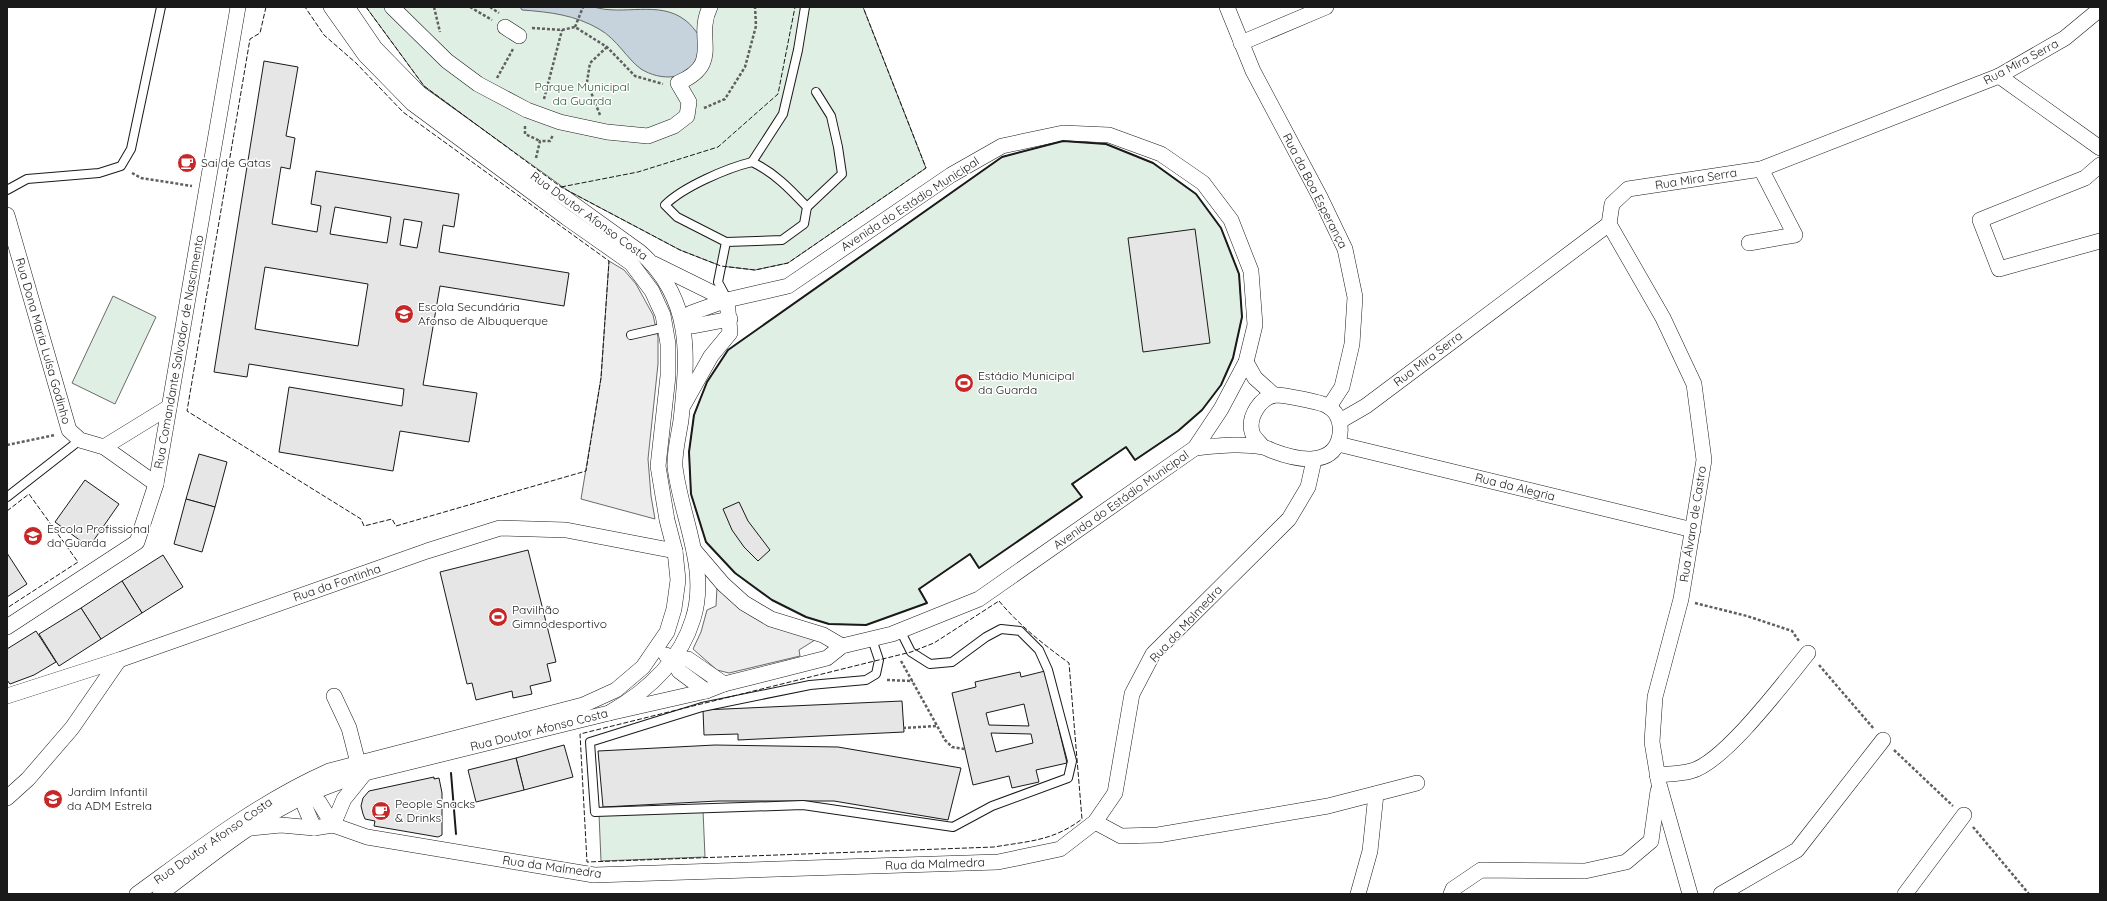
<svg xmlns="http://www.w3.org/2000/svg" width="2107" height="901" viewBox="0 0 2107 901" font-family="Quicksand,sans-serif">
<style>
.green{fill:#e0efe3;stroke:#6a6a6a}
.parking{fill:#ededed;stroke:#6a6a6a}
.water{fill:#c6d2dc;stroke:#6a6a6a}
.building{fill:#e6e6e6;stroke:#1a1a1a;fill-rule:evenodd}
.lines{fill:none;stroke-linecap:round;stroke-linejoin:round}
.lane-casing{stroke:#1a1a1a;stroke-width:10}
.street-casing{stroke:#1a1a1a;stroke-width:16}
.path{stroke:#5f5f5f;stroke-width:2.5;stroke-dasharray:3 2;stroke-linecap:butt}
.lane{stroke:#fff;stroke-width:8}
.street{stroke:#fff;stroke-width:15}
.fence{stroke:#1a1a1a;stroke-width:1;stroke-dasharray:5 2;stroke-linecap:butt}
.wall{stroke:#1a1a1a;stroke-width:2}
.labels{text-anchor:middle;stroke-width:3;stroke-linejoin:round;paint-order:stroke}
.street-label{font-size:12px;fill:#1a1a1a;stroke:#fff}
.park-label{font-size:12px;fill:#2b5a34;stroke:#fff}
.poi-label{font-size:12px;fill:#1a1a1a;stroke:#fff;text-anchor:start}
</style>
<rect width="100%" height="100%" fill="#fff"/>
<g class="green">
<path d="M366,7H863L926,168L788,263L755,270L721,266L680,250L561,187L424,86Z"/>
<path d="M1063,141L1106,144L1153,163L1196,194L1221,228L1239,274L1242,317L1233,358L1221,385L1202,410L1178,431L1135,460L1126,447L1073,484L1082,497L979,568L970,554L919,589L927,603L866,625L829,624L806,617L772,600L735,573L706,542L691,494L689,452L694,415L707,382L728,350L1002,157Z"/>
<path d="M113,296L156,317L115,404L72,383Z"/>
<path d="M703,810L705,857L601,861L599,814Z"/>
</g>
<g class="parking">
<path d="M609,261L624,270L636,284L653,315L658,337V364L648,459L651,496L655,519L581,499L601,378Z"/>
<path d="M717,587L744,603L823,635L799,650L800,656L729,673L717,670L693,649L701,632L707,610L716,606Z"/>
</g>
<path class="water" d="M520,7H594C623,16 659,0 685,20C691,24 695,31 700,36C700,42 702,53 699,58C689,81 660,81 641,69C627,59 617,39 599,29C575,15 550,12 522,10Z"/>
<g class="building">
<path d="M264,61L298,67L286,136L295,138L290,169L281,167L272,224L317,232L321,206L311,204L316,171L459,194L454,227L443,225L439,252L569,273L564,306L440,286L423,385L477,393L469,442L400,431L393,471L279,452L289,387L402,406L404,389L249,364L247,377L214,372ZM335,207L391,217L387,243L330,234ZM404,219L422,222L417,248L400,245ZM265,267L368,284L358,346L255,329Z"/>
<path d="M1195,229L1210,343L1143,352L1128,238Z"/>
<path d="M199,454L227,462L215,507L186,499Z"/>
<path d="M85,480L119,504L89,547L55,522Z"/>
<path d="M186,499L215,507L202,552L174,544Z"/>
<path d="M739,502L748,521L770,550L758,561L744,547L732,530L723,509Z"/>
<path d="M528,550L556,662L547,664L551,681L530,686L532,694L513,698L512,691L476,700L472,683L467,684L440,572Z"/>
<path d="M7,553L27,584L7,597Z"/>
<path d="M163,555L183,587L142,613L122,581Z"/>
<path d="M122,581L142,613L101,639L81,608Z"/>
<path d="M81,608L101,639L59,666L39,634Z"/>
<path d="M36,631L56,662L34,675L10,684L7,680V649Z"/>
<path d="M1045,671L1067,763L1036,770L1039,782L1012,788L1009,776L973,785L952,693L976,687L975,682L1020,672L1021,677ZM1024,704L1029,726L989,725L986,713ZM991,733L1031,734L1033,743L996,752Z"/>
<path d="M902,701L904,732L738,740V734L704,735L703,710Z"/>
<path d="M564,745L573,777L524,790L516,758Z"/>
<path d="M715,745L838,747L961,768L948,820L834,801H718L603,807L598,751Z"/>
<path d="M516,758L524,790L476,802L468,770Z"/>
<path d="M434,777V779L439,778L442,793V835L438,837L374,826L375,821L365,819L363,814L361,806L363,798L369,791Z"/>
</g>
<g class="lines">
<defs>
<g id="lane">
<path d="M752,162L783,114L798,50L805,7"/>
<path d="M7,190L27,179L99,173L121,166L131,149L161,7"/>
<path d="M807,207L842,174L838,147L831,116L816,92"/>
<path d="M726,297L718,282L726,242L782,240L804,224L807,207C790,189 775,173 752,162C727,168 683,187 665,205L677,217L726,242"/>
<path d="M631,335L666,327"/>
<path d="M7,497L80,440"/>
<path d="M872,639L879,660L876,674L866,680L810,685L702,707L590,742L595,812L803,805L953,827L992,806L1068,778L1072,761L1048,670L1039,650L1020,631L1001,629L986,637L952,662L930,664L911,652L900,630"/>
</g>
<g id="street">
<path d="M392,7L447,61L478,84L527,110L560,122L607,132L648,136L674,126L687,116L689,102L678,83C724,63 694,39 710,7"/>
<path d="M1227,7L1253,71L1320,197L1345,249L1355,297L1352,344L1342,387L1329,407"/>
<path d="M505,27L519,36"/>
<path d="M1241,43L1326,7"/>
<path d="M1999,76L2100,148"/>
<path d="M2100,165L2085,178L1980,220L1999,269L2100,241"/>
<path d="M7,215L69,430L80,440L104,447L169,407"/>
<path d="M1609,224L1663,318L1694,384L1704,460L1681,599L1655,697L1652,742L1659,784L1690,894"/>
<path d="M1749,243L1795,235L1761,169"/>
<path d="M683,323L691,313L727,300L730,333L711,356L684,404"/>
<path d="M683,323L693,326L730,319"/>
<path d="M1246,362L1255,378L1274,395"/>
<path d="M1340,421L1366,406L1609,224L1612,204L1628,189L1761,169L1999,76L2065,38L2100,9"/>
<path d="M1338,444L1693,530"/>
<path d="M104,447L156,484"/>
<path d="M1195,448C1217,446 1241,443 1262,447C1266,447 1270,450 1273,451C1294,459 1331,468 1339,439C1342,428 1340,414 1329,407C1323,402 1283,395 1276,395C1260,397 1248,417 1252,432C1253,437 1260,443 1263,447"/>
<path d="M694,550L723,584L744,603L771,619L823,635L842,646"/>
<path d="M7,627L137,542L156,484L238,7"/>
<path d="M666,655L673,659L679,671L706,691"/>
<path d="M673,659H688L724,684"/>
<path d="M7,696L119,660L427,551L500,528L566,530L675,551"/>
<path d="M334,696L349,728L358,763"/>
<path d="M609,713L706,691L724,684L827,658L842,646L892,634L979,599L1195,448L1221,409L1246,362L1255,325L1251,271L1231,220L1203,183L1161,154L1109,135L1063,133L1002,146L951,175L788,286L727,300L654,264"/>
<path d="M1657,775C1668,774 1680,774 1691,771C1724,763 1785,681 1808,653"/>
<path d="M304,790L306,795L319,802L333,825"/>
<path d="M306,795L305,807L314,828"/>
<path d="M7,798L28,779L72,728L119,660"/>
<path d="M1095,822L1121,836L1158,835L1328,806L1417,783"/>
<path d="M333,825L344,799L365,773"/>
<path d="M252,828L281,825L314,828L333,825L367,837L594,875L998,862L1060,849L1095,822L1115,793L1132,694L1153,654L1289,519L1308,487L1314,460"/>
<path d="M137,894C199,849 259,802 329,771L583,705L616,690L643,667L667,632L674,609L678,580L675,551L667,520L658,466L668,376V344L663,315L652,291L631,263L567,218L412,103L365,55L331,7"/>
<path d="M160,894C207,859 254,819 307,795C326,786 345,780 365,773L609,713C646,692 680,662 693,619C709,569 681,517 675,467C674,453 679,434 681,420C688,355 693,299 640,252L419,93L375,48L347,7"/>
<path d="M1358,894L1370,851L1376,794"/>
<path d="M1451,894L1453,889L1481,870L1585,871L1626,862L1651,841L1658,791"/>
<path d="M1721,894L1797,850L1883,740"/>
<path d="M1905,894L1964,815"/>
</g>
</defs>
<use href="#lane" class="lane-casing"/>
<use href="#street" class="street-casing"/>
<g class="path">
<path d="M434,7L440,32"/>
<path d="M470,7L492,20"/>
<path d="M490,7L499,13"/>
<path d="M575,27L583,7"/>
<path d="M532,28L562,30L575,27L607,47L635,76L663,84"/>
<path d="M497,78L513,49"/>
<path d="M544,99L562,30"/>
<path d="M704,108L725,99L745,67L756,26L755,7"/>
<path d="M600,115L587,82L590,63L607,47"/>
<path d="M525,126V134L540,141"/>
<path d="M536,158L540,141H550L553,135"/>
<path d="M132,173L141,178L192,186"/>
<path d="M7,445L55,435"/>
<path d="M1695,603L1747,616L1792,631L1799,641"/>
<path d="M901,661L945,740L952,747L965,749"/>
<path d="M1819,665L1874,729"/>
<path d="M887,680L913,681"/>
<path d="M903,728L937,726"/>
<path d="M1894,750L1953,806"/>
<path d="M1973,827L2029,894"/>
</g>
<use href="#lane" class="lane"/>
<use href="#street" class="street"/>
<g class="fence">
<path d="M266,7L260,33L250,39L187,411L361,519L364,526L392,519L396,526L586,471L601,378L609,261L403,112L356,63L324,35L305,7"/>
<path d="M366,7L424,86L561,187L680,250L721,266L755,270L788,263L926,168L863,7"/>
<path d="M561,187L638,172L718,147L778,94L795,7"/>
<path d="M7,511L29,494L78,562L7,608"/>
<path d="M999,601C1020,626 1043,644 1069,663L1082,819C1053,841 1029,841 994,847L587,862L580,734L911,652L934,643Z"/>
</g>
<g class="wall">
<path d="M1063,141L1106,144L1153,163L1196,194L1221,228L1239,274L1242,317L1233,358L1221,385L1202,410L1178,431L1135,460L1126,447L1072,484L1082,497L979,568L970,554L919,589L927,603L866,625L829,624L806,617L772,600L735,573L706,542L691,494L689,452L694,415L707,382L728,350L1002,157Z"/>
<path d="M451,773L456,834"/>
</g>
</g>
<defs>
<symbol id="cafe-disc" viewBox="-11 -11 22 22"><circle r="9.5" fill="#c62828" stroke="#fff"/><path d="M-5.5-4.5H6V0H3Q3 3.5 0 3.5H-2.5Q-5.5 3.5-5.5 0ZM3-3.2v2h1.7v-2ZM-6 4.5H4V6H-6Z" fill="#fff"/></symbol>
<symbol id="school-disc" viewBox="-11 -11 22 22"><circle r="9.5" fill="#c62828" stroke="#fff"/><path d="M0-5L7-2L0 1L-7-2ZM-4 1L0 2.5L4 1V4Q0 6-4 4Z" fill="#fff"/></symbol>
<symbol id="stadium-disc" viewBox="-11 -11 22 22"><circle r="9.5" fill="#c62828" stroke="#fff"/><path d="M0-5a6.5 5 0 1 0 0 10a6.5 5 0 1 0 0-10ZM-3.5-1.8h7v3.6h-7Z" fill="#fff"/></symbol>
</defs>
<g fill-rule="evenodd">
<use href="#cafe-disc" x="176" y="152" width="22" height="22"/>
<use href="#school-disc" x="393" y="303" width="22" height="22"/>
<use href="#stadium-disc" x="953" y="372" width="22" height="22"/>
<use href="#school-disc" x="22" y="525" width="22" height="22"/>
<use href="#stadium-disc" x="487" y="606" width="22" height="22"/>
<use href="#school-disc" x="42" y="788" width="22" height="22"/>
<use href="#cafe-disc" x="370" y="800" width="22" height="22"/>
</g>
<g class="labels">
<g class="street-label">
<text transform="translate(2021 62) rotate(-28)" y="4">Rua Mira Serra</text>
<text transform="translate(1696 179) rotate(-9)" y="4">Rua Mira Serra</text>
<text transform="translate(1315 191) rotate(63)" y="4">Rua da Boa Esperança</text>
<text transform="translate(910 204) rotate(-33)" y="4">Avenida do Estádio Municipal</text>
<text transform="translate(589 216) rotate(36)" y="4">Rua Doutor Afonso Costa</text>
<text transform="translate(43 341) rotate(74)" y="4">Rua Dona Maria Luísa Godinho</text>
<text transform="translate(179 352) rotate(-80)" y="4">Rua Comandante Salvador de Nascimento</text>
<text transform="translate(1428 359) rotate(-37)" y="4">Rua Mira Serra</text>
<text transform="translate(1515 487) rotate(14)" y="4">Rua da Alegria</text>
<text transform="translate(1121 500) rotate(-35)" y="4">Avenida do Estádio Municipal</text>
<text transform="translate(1693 524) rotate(-81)" y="4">Rua Álvaro de Castro</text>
<text transform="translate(337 583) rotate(-19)" y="4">Rua da Fontinha</text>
<text transform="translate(1186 624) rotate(-47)" y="4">Rua da Malmedra</text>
<text transform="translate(539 730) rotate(-14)" y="4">Rua Doutor Afonso Costa</text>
<text transform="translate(213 841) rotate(-35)" y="4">Rua Doutor Afonso Costa</text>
<text transform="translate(935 864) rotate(-2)" y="4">Rua da Malmedra</text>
<text transform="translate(552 867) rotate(8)" y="4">Rua da Malmedra</text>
</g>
<g class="park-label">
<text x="582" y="91">Parque Municipal<tspan x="582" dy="14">da Guarda</tspan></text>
</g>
<g class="poi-label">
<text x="201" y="167">Sai de Gatas</text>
<text x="418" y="311">Escola Secundária<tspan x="418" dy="14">Afonso de Albuquerque</tspan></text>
<text x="978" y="380">Estádio Municipal<tspan x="978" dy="14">da Guarda</tspan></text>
<text x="47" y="533">Escola Profissional<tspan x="47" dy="14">da Guarda</tspan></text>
<text x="512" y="614">Pavilhão<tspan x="512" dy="14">Gimnodesportivo</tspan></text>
<text x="67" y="796">Jardim Infantil<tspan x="67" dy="14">da ADM Estrela</tspan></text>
<text x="395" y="808">People Snacks<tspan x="395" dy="14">&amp; Drinks</tspan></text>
</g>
</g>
<rect width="2107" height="901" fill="none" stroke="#1a1a1a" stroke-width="16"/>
</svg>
